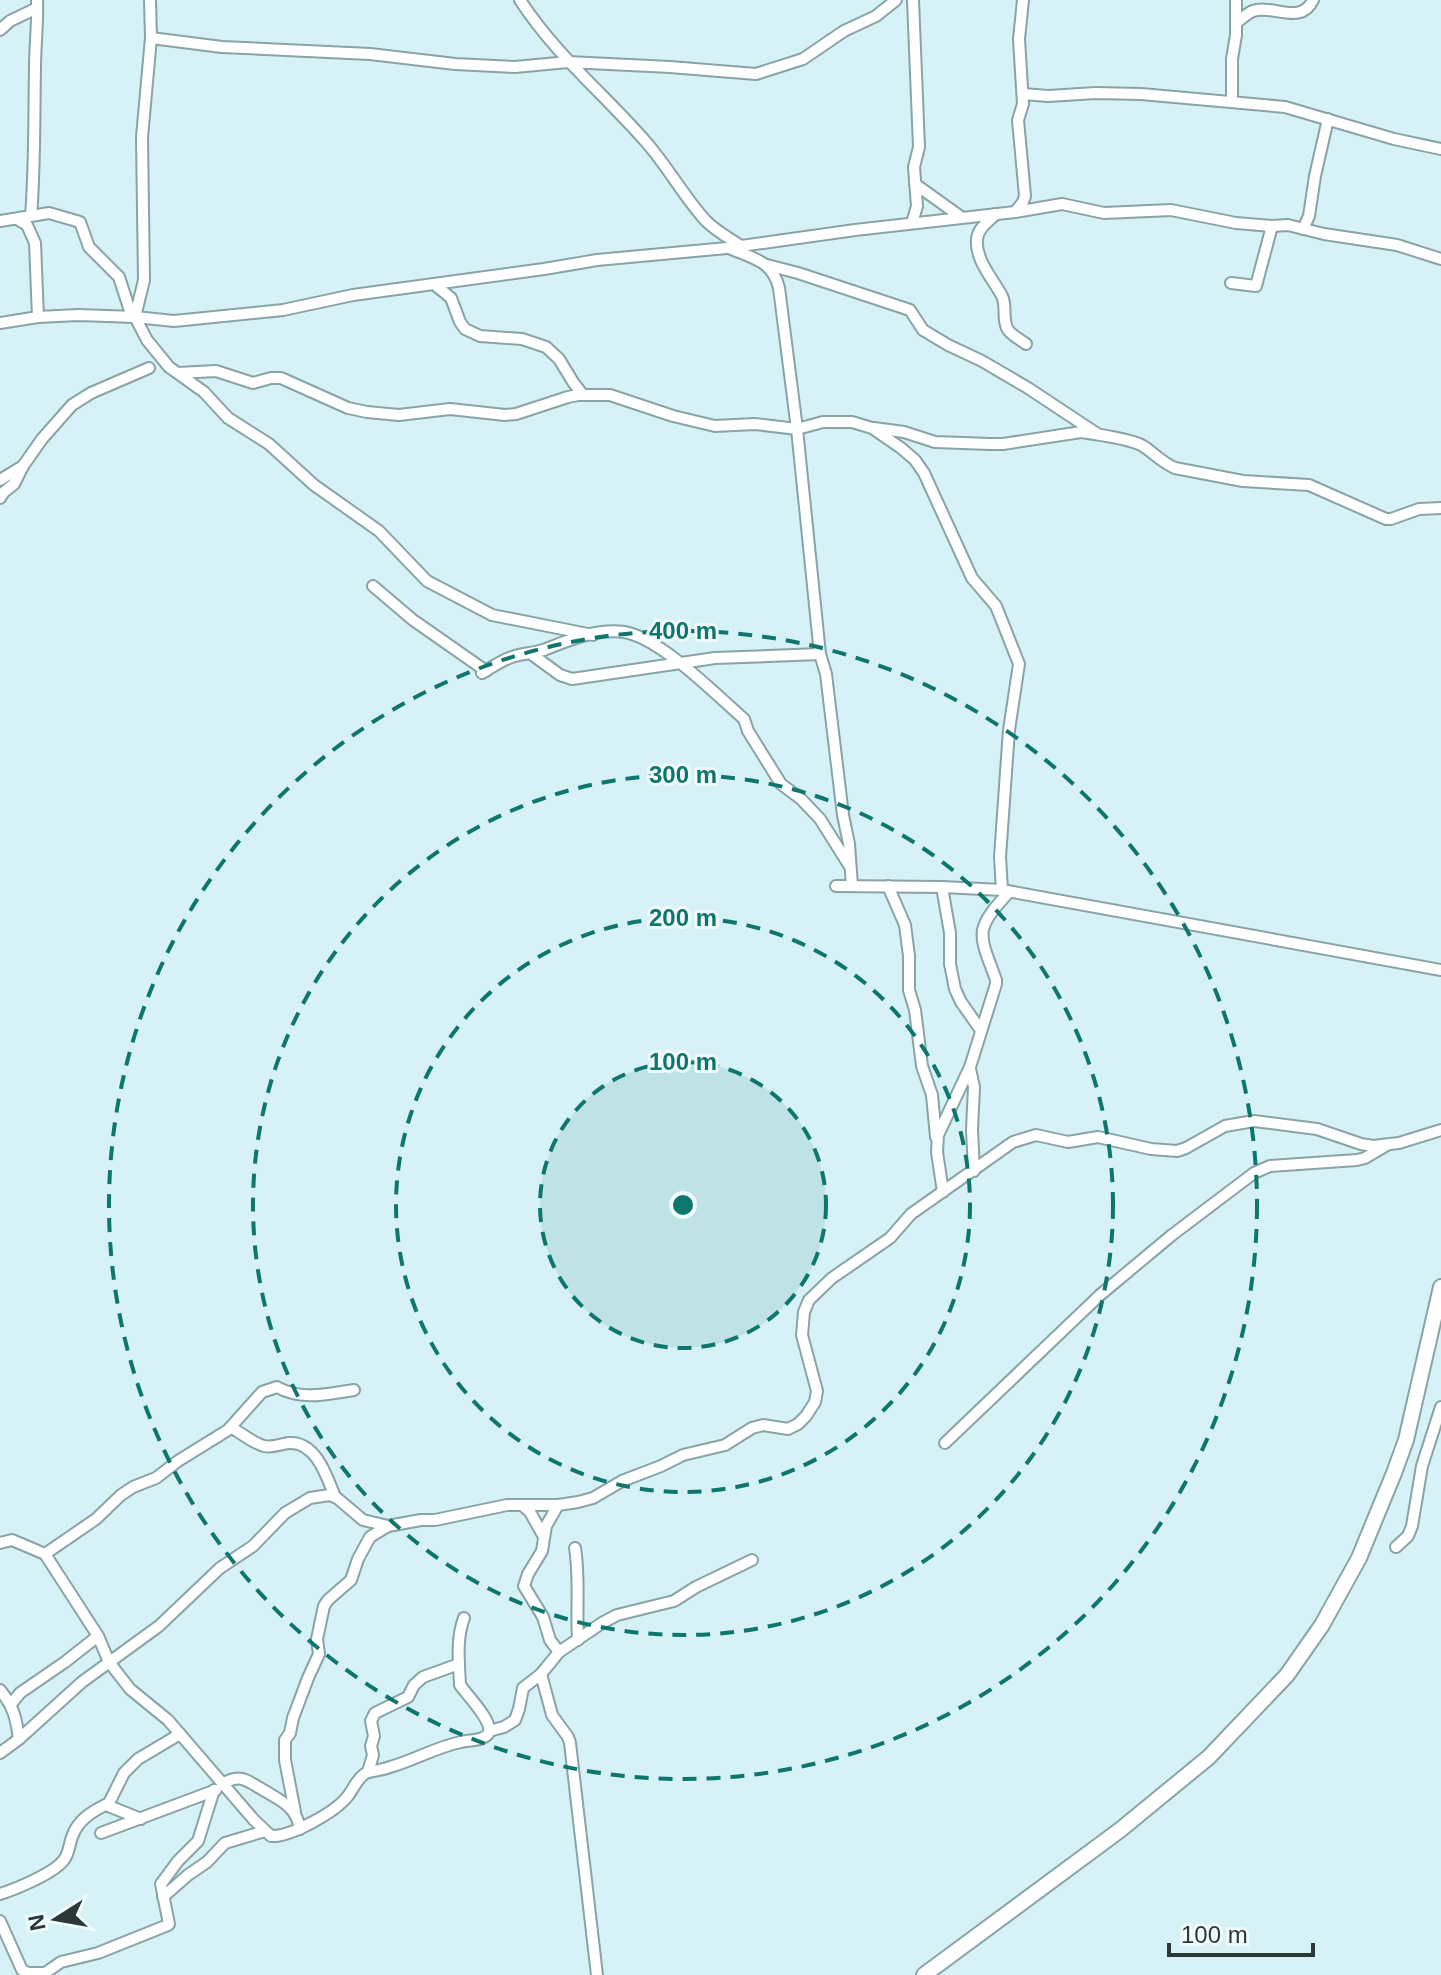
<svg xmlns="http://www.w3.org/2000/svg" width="1441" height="1975" viewBox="0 0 1441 1975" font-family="Arial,sans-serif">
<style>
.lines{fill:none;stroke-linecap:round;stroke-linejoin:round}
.minor-casing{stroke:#89a3a7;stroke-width:14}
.highway-casing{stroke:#89a3a7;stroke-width:18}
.minor{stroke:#fff;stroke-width:10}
.highway{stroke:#fff;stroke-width:14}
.ring{fill:none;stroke:#0f766e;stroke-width:4;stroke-dasharray:14 10}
.centre{fill:#0f766e;stroke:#f0fbfd;stroke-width:4}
.ring-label{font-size:24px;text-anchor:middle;font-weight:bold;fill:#0f766e;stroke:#f0fbfd;stroke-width:6;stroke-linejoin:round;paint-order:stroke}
</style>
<rect width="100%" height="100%" fill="#d6f2f6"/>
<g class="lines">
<defs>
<g id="minor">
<path d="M150,0L151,38L142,137L144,280L135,317L147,340L169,367L204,392L228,418L269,444L314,485L379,531L427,581L492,615L593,635"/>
<path d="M520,0C555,54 604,94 646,142C668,167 684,197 706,221C716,231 729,238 741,246"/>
<path d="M1237,22C1242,19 1247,13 1253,11C1273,4 1301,26 1313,0"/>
<path d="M0,30L10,21L37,8"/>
<path d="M151,38L222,47L370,54L455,64L515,67L568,62L670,67L756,74L803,59L844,31L876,16L896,0"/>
<path d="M1023,94L1048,96L1096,93L1141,94L1285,107L1394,139L1441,149"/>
<path d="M1232,101V59L1236,35V0"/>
<path d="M915,184L961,217"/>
<path d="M1015,212L1023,202L1025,196L1018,120L1023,104L1019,39L1023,0"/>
<path d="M996,214C989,221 978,228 977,239C975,260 993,279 1002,296C1007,306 1002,317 1007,328C1010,335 1020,339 1026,344"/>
<path d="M31,216C35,167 34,118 35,68C35,45 38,23 37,0"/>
<path d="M17,219L27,225L35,243L38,317"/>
<path d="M0,221L49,213L80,222L89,247L119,277L132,317"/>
<path d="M912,223L917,206L914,167L919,147L913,0"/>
<path d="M1303,229L1309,216L1315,176L1328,119"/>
<path d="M729,248C752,258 773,261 779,288L797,429L820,654L826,674L843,815L849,844L852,886"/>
<path d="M767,265L798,273L910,310L923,330L948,345L982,361L1028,388L1096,433"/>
<path d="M1231,283L1256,286L1272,226"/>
<path d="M434,284L451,298L460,322L465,329L480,336L522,339L546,347L559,359L573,382L583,395"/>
<path d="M0,323L38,317L78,315L135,317L174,321L283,310L353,295L544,269L597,260L727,248L855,230L1015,212L1062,204L1104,213L1171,210L1236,223L1272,226L1288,225L1324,234L1397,245L1441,259"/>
<path d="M178,373L216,371L253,383L271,378H281L348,408L367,412L399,415L450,409L505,415L516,414L568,397L578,395H610L673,416L715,426L755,424L797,429L823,422H852L872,428L901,448L915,460L924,473L972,578L996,606L1019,664L1009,730L1000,857L1002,890"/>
<path d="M874,428L904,432L935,442L990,444H1003L1081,432C1095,434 1132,439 1143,446C1154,453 1162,463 1175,468L1243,481L1309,485L1386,519H1391L1419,509L1441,508"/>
<path d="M0,480L23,466"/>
<path d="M0,498L4,492L14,484L23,466L42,439L72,405L91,393L149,368"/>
<path d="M373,586L413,620L486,671"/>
<path d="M530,653L560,675L572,679L715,658L820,654"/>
<path d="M482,673C493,667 503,659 515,656C525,653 536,653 546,649C569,640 598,628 624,632C661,638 715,694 744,719L748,731L781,784L801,799L820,819L849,865"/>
<path d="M836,886L942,887L1002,890L1441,970"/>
<path d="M888,886L905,925L909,956V990L915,1010L922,1066L932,1095L936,1137"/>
<path d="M942,887L950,933V964L955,989L961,1002L980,1029"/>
<path d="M970,1069L974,1087L972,1130L974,1171"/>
<path d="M943,1192L937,1152L938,1135L970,1067L996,984V980C979,933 973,931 1009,892"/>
<path d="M231,1427C242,1434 253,1443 264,1446C273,1448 280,1444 289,1443C316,1441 327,1477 335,1497"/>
<path d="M945,1443L1100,1295L1172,1235L1254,1173L1270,1166L1357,1160L1365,1158L1387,1145"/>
<path d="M522,1505L530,1512L544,1537"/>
<path d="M558,1505L546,1526L542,1551L528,1574L524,1586L543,1617L550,1640L559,1652"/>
<path d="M0,1543L12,1540L45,1554L98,1636L109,1662L130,1689L168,1720L254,1820L271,1836C291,1837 335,1812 347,1797C353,1790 357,1778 366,1773C374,1770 383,1770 390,1767C415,1760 436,1747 461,1742C468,1740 486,1741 489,1732C492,1720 466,1694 460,1685C459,1662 456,1639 464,1618"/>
<path d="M1396,1547L1408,1536L1412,1526L1422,1466L1441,1407"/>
<path d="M575,1548C580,1579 576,1609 578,1640"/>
<path d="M45,1554L96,1519L121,1495L133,1487L156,1478L178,1461L228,1430L262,1392L277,1387C302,1401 327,1394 354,1390"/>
<path d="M541,1674L552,1715L568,1737L570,1743L597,1975"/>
<path d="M0,1690C14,1707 16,1718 19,1739"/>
<path d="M11,1704L20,1693L65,1662L98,1636"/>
<path d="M489,1731L504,1727L515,1720L519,1709L523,1688L541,1674L559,1652L602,1623L617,1615L674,1601L696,1587L752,1560"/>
<path d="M0,1753L19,1739L82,1682L159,1626L220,1568L253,1546L285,1513L310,1498L330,1495L337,1498L363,1520L388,1526L421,1520H435L507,1505H558L578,1502L593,1498L622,1481L661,1466L683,1455L725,1445L752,1428L763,1425L788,1429L798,1424L806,1416L815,1402L817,1391L802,1335L804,1312L809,1300L832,1278L890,1238L911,1214L1013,1142L1036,1135L1068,1142L1098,1137L1151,1149L1177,1151L1186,1148L1225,1126L1254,1121L1317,1129L1361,1144L1373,1146L1399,1143L1441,1130"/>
<path d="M368,1772L373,1755L371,1746L374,1736L371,1721L375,1713L408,1697L414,1685L423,1677L459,1664"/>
<path d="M223,1783C229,1781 235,1777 242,1779C248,1780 254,1785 260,1788C279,1800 296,1805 300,1829"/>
<path d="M106,1805L141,1819"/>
<path d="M295,1812L285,1760V1740L290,1733L293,1718L308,1678L319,1654L317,1639L324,1606L328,1600L351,1580L358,1559L370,1537L388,1526"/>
<path d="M101,1833L216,1790"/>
<path d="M0,1894C16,1889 52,1874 63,1861C69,1855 69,1845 72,1837C78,1819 93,1811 109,1803L124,1773L138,1759L180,1734"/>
<path d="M163,1897L188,1875L207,1862L225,1843L265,1831"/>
<path d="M0,1921L22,1970L28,1973H45L61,1962L98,1953L168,1925L169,1924L161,1884L178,1861L198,1841L214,1790"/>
</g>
<path id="highway" d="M924,1975L1120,1830L1209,1757L1287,1675L1322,1625L1359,1558L1394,1473L1406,1440L1441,1287"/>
</defs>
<use href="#minor" class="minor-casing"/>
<use href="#highway" class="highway-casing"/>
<use href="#minor" class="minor"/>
<use href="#highway" class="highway"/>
</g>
<circle cx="683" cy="1205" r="143" fill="#0f766e" fill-opacity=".12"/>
<g class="ring">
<circle cx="683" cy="1205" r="143"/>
<circle cx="683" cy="1205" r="287"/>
<circle cx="683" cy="1205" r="430"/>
<circle cx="683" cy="1205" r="574"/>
</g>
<circle cx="683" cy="1205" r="12" class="centre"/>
<g class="ring-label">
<text x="683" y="639">400 m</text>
<text x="683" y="783">300 m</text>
<text x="683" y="926">200 m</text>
<text x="683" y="1070">100 m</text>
</g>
<g transform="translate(56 1919) rotate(259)" stroke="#f0fbfd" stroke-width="6" paint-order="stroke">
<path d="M0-6L14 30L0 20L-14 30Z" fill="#2c3738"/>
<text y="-12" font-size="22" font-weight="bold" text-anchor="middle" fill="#2c3738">N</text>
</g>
<path d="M1169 1943v12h144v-12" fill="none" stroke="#2c3738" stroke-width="4"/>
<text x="1181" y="1943" font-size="24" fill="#2c3738" stroke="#f0fbfd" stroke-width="6" paint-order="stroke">100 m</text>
</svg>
